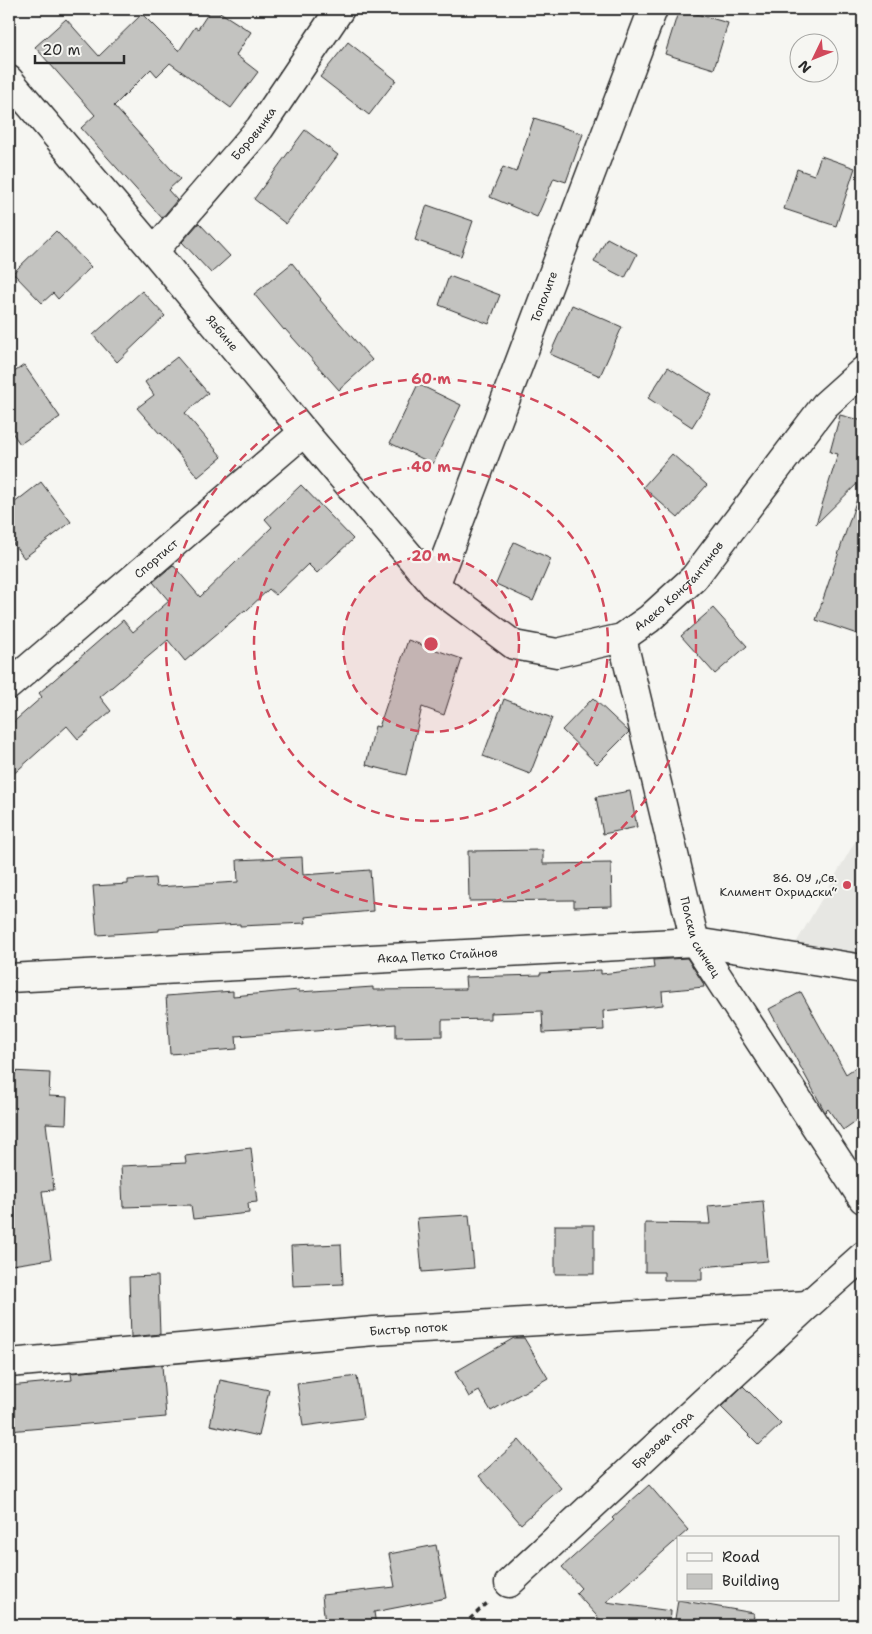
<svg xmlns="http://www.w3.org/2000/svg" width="872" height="1634" viewBox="0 0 872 1634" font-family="'Shantell Sans',sans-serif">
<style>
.built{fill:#e7e7e3}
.building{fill:#c3c3c0;stroke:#2b2b2b}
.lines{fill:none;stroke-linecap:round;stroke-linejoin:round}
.minor-casing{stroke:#2b2b2b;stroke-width:31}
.path{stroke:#2b2b2b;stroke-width:3;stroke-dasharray:5 4;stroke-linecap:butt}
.minor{stroke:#f6f6f2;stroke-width:28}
.ring{fill:none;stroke:#d1495b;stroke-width:2.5;stroke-dasharray:9 6}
.poi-dot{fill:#d1495b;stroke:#f6f6f2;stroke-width:2}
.labels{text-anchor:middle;stroke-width:4.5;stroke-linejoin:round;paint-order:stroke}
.street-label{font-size:12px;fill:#2b2b2b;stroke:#f6f6f2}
.poi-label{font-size:12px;fill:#2b2b2b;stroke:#f6f6f2;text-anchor:end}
.centre{fill:#d1495b;stroke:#f6f6f2;stroke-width:2.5}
.ring-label{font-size:15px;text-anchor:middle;font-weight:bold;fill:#d1495b;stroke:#f6f6f2;stroke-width:4.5;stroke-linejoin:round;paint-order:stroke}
</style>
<rect width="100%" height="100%" fill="#f6f6f2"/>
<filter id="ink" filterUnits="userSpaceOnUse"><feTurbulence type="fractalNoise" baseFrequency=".02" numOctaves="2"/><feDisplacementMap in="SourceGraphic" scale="10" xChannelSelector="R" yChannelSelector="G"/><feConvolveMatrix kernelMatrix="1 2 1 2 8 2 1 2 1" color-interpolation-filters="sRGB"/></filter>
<g filter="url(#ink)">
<path class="built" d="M863,828V954L796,943Z"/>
<g class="building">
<path d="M211,9H215L251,32L236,55L258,72L231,108L170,63L157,76L151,69L114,106L180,179L168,190L177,200L162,218L81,128L95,115L35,47L66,19L99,56L142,14L179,51L195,27L198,29Z"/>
<path d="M679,9L728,23L714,69L665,54Z"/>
<path d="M348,42L396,80L369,115L320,77Z"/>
<path d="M534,118L583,134L566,182L554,178L537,217L490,197L503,167L516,172Z"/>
<path d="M305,130L338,155L286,224L254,199Z"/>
<path d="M821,156L855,168L836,226L784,209L797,169L814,175Z"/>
<path d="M427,205L473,221L461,256L415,240Z"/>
<path d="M199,223L230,256L211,273L182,242Z"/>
<path d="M56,231L91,267L58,299L53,293L42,303L13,273Z"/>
<path d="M607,238L637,254L625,278L594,262Z"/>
<path d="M292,263L321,299L320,300L372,360L339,390L285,329L284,330L254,294Z"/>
<path d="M449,276L500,295L489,324L439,305Z"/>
<path d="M142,291L165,316L117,362L93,335Z"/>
<path d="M572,305L622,327L600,376L550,354Z"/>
<path d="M177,357L208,393L185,413L222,457L198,477L161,433L160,434L137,408L154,395L145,382Z"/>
<path d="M24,365L60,417L20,444L9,428V376Z"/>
<path d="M668,367L712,395L692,427L648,398Z"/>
<path d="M418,384L461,405L433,464L390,443Z"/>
<path d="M840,415L863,421V478L816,524L838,454L830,452Z"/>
<path d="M672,454L707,485L678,518L643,487Z"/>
<path d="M41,482L71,522L24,558L9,538V507Z"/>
<path d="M301,485L353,539L317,573L308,564L276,595L269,589L246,611L245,610L185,661L168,640L100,697L111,711L78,739L67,726L9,778V726L42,697L39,693L123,620L133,632L169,601L153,582L173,565L200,597L272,527L265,519Z"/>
<path d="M859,493L863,494V636L816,620Z"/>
<path d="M514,542L551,559L533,601L496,584Z"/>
<path d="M713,608L747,646L715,674L681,636Z"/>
<path d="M408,640L462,659L444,715L422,707L406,775L366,765L375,726L379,727Z"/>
<path d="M593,698L629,732L597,764L562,730Z"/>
<path d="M504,699L552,718L530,774L483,756Z"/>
<path d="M630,791L637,827L603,834L596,797Z"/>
<path d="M543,850V864L611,863L612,906L574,907V900L469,901L468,851Z"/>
<path d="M302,857L303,875L370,870L373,911L305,917L306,923L240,926V924L159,929V931L97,935L93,886L128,884V880L155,878L156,887L238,882L237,860Z"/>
<path d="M687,958L703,983L704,987L662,991L663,1005L603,1011L604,1030L543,1033L542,1011L490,1013V1019L442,1020V1036L396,1037V1024L236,1036L237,1049L170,1054L166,996L233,991V996L299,990V992L373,987V990L466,989L465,977L540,975V973L601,970V974L654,968L653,960Z"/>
<path d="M801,992L846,1074L863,1062V1116L843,1130L828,1109L825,1112L769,1009Z"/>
<path d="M11,1071L50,1073L49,1096L67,1097L66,1124L46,1123L54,1190L42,1191L51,1259L12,1265L9,1242V1214L12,1213L9,1186V1107Z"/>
<path d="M251,1148L257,1202L248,1203L249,1213L193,1219L191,1205L123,1207L121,1166L186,1163L185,1156Z"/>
<path d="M763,1201L768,1261L702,1267V1280H664V1272H645V1223L710,1224L708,1206Z"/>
<path d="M469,1215L474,1268L422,1272L417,1218Z"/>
<rect x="555" y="1225" width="39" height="49"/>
<path d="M341,1244L343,1284L293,1286L291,1246Z"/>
<path d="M158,1276L160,1334L131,1337L129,1277Z"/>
<path d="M514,1338H524L548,1378L491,1411L479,1391L469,1397L455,1372Z"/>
<path d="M162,1365L166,1417L9,1431V1386L72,1380L71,1373Z"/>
<path d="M357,1376L363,1418L303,1426L297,1384Z"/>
<path d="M220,1380L269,1390L259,1436L210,1425Z"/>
<path d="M743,1386L781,1424L759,1445L721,1407Z"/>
<path d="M519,1440L561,1488L521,1524L479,1476Z"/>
<path d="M649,1485L688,1530L606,1602L671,1611L670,1625H605L576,1593L581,1588L562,1567L614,1520L612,1518Z"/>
<path d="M436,1545L446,1598L374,1612L376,1625H325L322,1595L395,1587L389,1554Z"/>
<path d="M678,1600L754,1613L753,1625H674Z"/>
</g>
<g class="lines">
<defs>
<g id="minor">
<path id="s1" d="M9,80L154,251L304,432L435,586L514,645L557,653L622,638L649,619L694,578L825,405L863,371"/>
<path id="s2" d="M154,251L260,128L340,9"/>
<path id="s3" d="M435,586L653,9"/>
<path id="s4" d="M622,638L695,942L863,1199"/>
<path id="s5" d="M9,685L304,432"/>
<path id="s6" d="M9,978L695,942L863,969"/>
<path id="s7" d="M9,1363L374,1331L808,1305"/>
<path id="s8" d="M509,1583L808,1305L863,1256"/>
</g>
</defs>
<use href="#minor" class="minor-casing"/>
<path class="path" d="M463,1625L488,1602"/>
<use href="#minor" class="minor"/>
</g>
</g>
<circle cx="431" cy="644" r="88" fill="#d1495b" fill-opacity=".12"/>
<g class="ring">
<circle cx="431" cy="644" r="88"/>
<circle cx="431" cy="644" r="177"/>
<circle cx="431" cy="644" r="265"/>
</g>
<circle class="poi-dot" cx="847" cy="885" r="5"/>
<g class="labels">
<g class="street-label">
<text dy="4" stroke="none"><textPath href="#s2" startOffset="154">Боровинка</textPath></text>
<text dy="4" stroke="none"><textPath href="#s3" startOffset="309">Тополите</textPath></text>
<text dy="4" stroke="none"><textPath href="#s1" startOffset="331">Язбине</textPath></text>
<text dy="4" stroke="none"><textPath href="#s5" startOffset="194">Спортист</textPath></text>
<text dy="4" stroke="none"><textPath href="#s1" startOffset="948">Алеко Константинов</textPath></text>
<text dy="4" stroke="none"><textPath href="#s4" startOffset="310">Полски синчец</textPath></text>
<text dy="4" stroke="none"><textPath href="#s6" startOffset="429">Акад Петко Стайнов</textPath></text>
<text dy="4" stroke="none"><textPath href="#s7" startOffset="401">Бистър поток</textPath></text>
<text dy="4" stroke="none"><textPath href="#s8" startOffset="210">Брезова гора</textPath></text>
</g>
<g class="poi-label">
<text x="837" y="882">86. ОУ „Св.<tspan x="837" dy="14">Климент Охридски“</tspan></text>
</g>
</g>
<circle cx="431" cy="644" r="8" class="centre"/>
<g class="ring-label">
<text x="431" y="384">60 m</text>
<text x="431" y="472">40 m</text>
<text x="431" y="561">20 m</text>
</g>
<rect width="872" height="1634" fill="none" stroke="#f6f6f2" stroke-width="30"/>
<rect x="15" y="15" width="842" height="1604" fill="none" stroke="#2b2b2b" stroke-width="2" filter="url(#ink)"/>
<rect x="677" y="1536" width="162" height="65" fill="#f6f6f2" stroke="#a5a5a2"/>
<rect x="687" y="1553" width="25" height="8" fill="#f6f6f2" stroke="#a5a5a2"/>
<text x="722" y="1562" font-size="15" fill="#2b2b2b">Road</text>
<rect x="687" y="1574" width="25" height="15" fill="#c3c3c0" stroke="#a5a5a2"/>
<text x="722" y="1586" font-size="15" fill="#2b2b2b">Building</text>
<g transform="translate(814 58) rotate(227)"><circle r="24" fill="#f6f6f2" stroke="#a5a5a2"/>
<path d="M0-4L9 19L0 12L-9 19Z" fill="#d1495b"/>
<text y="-8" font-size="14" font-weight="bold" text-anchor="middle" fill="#2b2b2b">N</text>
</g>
<path d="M35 55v8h89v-8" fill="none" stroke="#2b2b2b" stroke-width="2.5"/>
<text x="42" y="55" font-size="15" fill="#2b2b2b" stroke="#f6f6f2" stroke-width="4" paint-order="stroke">20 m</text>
</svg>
